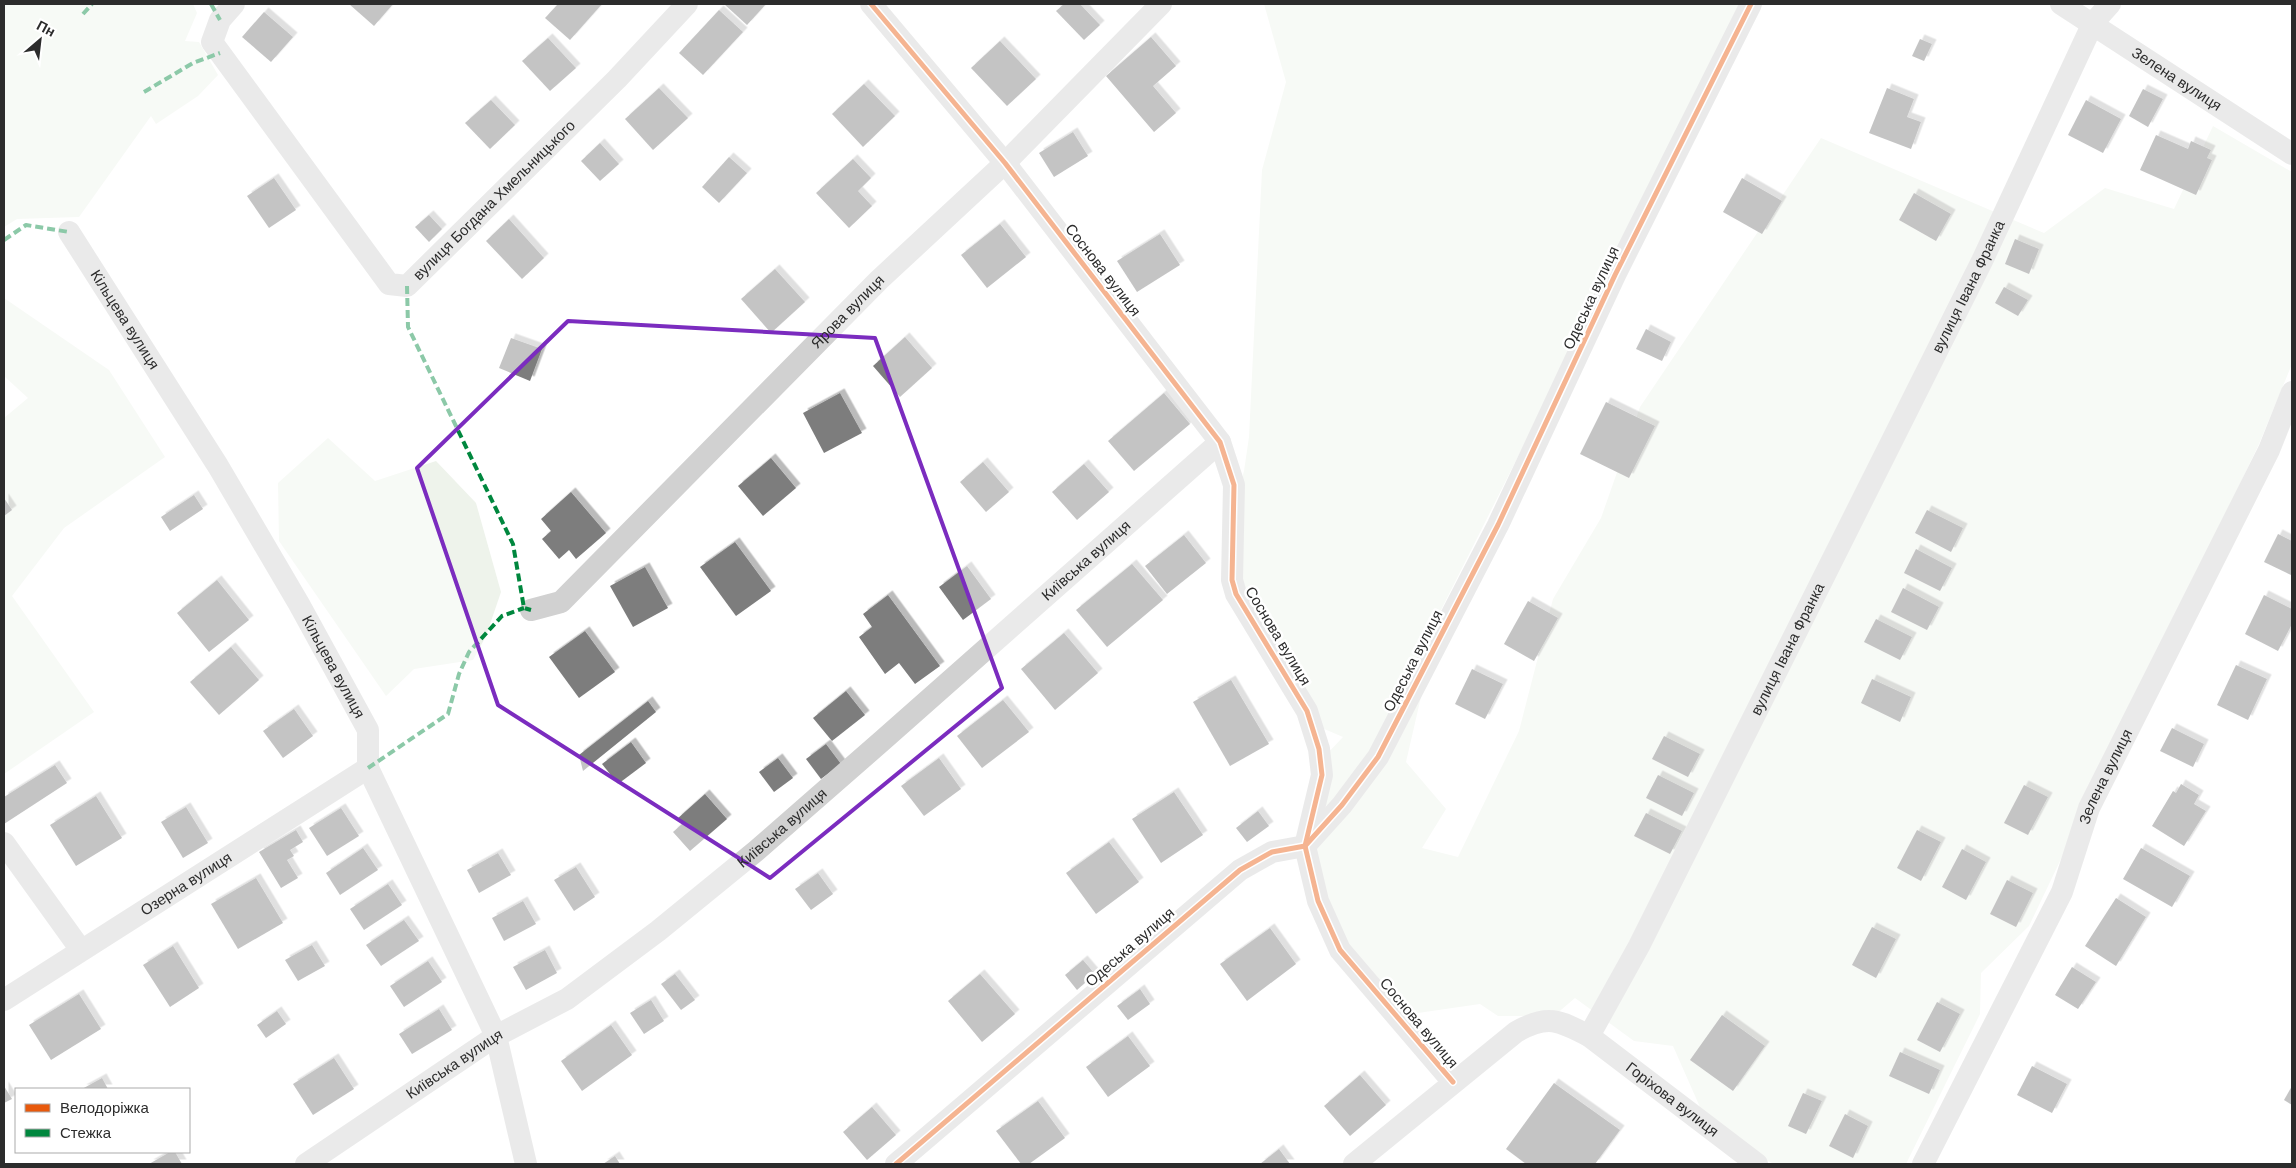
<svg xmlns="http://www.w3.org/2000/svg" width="2296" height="1168" viewBox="0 0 2296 1168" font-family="Arial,sans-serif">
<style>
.green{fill:#eef3eb}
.building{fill:#7d7d7d;filter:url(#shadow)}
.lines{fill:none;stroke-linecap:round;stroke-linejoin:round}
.minor{stroke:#d1d1d1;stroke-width:22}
.quiet{stroke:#00873e;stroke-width:4;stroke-dasharray:8 4;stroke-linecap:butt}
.cycleway-casing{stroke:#fff;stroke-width:8}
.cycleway{stroke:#e8590c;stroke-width:5}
.marked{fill:none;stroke:#7b2cbf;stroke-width:4;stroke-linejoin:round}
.labels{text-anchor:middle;stroke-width:5;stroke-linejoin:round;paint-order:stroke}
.street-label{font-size:15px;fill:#2c2c2c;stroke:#fff}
</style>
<defs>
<filter id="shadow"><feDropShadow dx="4.5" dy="-4.5" stdDeviation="0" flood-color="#0004"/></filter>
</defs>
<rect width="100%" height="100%" fill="#fff"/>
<g class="green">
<path d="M4,4H193L197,13L185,41L199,42L218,75L198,96L156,124L151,116L79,217L17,219L4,227Z"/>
<path d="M1264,4H1745L1441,610L1406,762L1446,809L1422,848L1458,857L1519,731L1553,599L1601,518L1640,407L1821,138L2044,233L2105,188L2174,209L2213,126L2292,172V364L2259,444L2029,926L1981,973L1980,1014L1906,1164H1774L1751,1152L1707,1123L1673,1046L1634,1041L1575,998L1554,1016H1498L1480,1004L1411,1014L1372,998L1314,919L1310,861L1324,757L1343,737L1308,722L1225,546L1244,471L1249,437L1262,170L1286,82Z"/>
<path d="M4,298L109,370L165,457L64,528L12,596L94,712L4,774V418L28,398L4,376Z"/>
<path d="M328,438L375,481L436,461L476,503L501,592L486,636L473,660L414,669L386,696L279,541L278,483Z"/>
</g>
<g class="building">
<path d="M349,4H393L374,26Z"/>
<path d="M558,4H602L570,40L545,18Z"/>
<path d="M724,4H766L747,25Z"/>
<path d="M1064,4H1080L1100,25L1084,40L1056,11Z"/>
<path d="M719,10L743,32L703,75L679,53Z"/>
<path d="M264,12L293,37L271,62L242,37Z"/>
<path d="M1151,37L1176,66L1153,86L1176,113L1154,132L1106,76Z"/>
<path d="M548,38L576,68L550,91L522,61Z"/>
<path d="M1920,39L1932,44L1924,61L1912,56Z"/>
<path d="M1000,41L1036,79L1007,106L971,68Z"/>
<path d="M864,84L895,116L863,147L832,114Z"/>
<path d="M659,88L688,118L653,150L625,119Z"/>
<path d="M1887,88L1914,99L1907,117L1921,122L1911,149L1869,133Z"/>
<path d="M2143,89L2163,99L2148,127L2129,116Z"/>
<path d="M491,100L515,125L490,149L465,123Z"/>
<path d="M2086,100L2121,119L2103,153L2068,135Z"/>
<path d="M1073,132L1088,156L1054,177L1039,153Z"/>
<path d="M2156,135L2188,149L2191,141L2211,150L2207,158L2212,160L2196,195L2140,170Z"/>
<path d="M600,143L619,164L600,181L581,161Z"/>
<path d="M729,157L747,173L719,203L702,187Z"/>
<path d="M853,159L871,178L858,191L872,206L849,228L816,193Z"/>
<path d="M274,178L296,210L269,228L247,196Z"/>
<path d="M1742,178L1782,201L1762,234L1723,212Z"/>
<path d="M1914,193L1951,214L1936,241L1899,220Z"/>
<path d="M429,215L442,229L429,242L415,227Z"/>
<path d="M509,219L544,258L522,279L486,241Z"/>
<path d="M1000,224L1026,257L987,288L961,255Z"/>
<path d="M1160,234L1180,265L1137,292L1117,261Z"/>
<path d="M2015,239L2039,249L2029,274L2005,264Z"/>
<path d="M775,269L805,302L771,333L741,299Z"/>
<path d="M2004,287L2028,300L2018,316L1995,303Z"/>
<path d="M1646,329L1671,342L1662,361L1636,349Z"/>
<path d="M905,337L932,368L900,397L873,366Z"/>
<path d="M511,338L542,349L530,381L499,368Z"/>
<path d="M840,393L862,433L824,453L803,413Z"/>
<path d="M1164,393L1190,424L1134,471L1108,441Z"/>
<path d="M1606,402L1655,426L1629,478L1580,454Z"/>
<path d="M771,458L796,488L763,516L738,486Z"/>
<path d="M983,462L1009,492L986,512L960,482Z"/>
<path d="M1084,464L1109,492L1077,520L1052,492Z"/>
<path d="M571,492L606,533L576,559L569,550L559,559L542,539L551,531L541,519Z"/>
<path d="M194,495L203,509L170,531L161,517Z"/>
<path d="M4,498L12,510L4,516Z"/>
<path d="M1927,510L1963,528L1951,552L1915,533Z"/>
<path d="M2278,534L2292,541L2291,575L2264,562Z"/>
<path d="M1184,535L1206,563L1167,594L1145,566Z"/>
<path d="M735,542L771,591L736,616L700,567Z"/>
<path d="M1916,549L1952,568L1940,591L1904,573Z"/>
<path d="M1132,564L1163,600L1107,647L1076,610Z"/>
<path d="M967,566L991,599L963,620L939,587Z"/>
<path d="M645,567L668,608L633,627L610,586Z"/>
<path d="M217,580L249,620L209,652L177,613Z"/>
<path d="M1903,588L1939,607L1927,630L1891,612Z"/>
<path d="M888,595L940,666L915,684L899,663L885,674L859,637L872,627L863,614Z"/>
<path d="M2264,595L2292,609V624L2278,651L2245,634Z"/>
<path d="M1528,601L1558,618L1534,661L1504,644Z"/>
<path d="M1876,619L1912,637L1900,660L1864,642Z"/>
<path d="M585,631L615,672L579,698L549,657Z"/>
<path d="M1064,633L1098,673L1055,710L1021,669Z"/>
<path d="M231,647L259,680L219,715L190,682Z"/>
<path d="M2236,665L2267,679L2248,720L2217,705Z"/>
<path d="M1472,669L1503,684L1485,719L1455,704Z"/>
<path d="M1872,679L1911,697L1900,722L1861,703Z"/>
<path d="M1231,680L1269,744L1230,766L1193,702Z"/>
<path d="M846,691L865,715L832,741L813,718Z"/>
<path d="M1003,700L1029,732L982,768L957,736Z"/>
<path d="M648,701L656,712L583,771L579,755Z"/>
<path d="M294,709L313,736L283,758L263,731Z"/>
<path d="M2172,728L2204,744L2193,767L2160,751Z"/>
<path d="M1664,736L1700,754L1688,777L1652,759Z"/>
<path d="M631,742L646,763L618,784L602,764Z"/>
<path d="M826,744L841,764L821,779L806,759Z"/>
<path d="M778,758L793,778L774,792L759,772Z"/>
<path d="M939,758L961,789L924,816L901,786Z"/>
<path d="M55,765L67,783L4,824V797Z"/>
<path d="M1658,775L1694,793L1682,816L1646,798Z"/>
<path d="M2181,784L2199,795L2194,804L2206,811L2184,846L2152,826L2173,791L2176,793Z"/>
<path d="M2024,785L2048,797L2028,835L2004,823Z"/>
<path d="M1174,792L1203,835L1161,863L1132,819Z"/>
<path d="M705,794L727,819L690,851L673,832L682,824L677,819Z"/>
<path d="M96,796L122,838L76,866L50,825Z"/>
<path d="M186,807L208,843L183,858L161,822Z"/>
<path d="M341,808L359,836L327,856L309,828Z"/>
<path d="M1258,811L1269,826L1247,842L1236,828Z"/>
<path d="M1646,813L1682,831L1670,854L1634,836Z"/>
<path d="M296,830L303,842L290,850L294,856L287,860L298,878L281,888L259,852Z"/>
<path d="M1917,830L1941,842L1921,881L1897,868Z"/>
<path d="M1109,842L1139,882L1096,914L1066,873Z"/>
<path d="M363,848L378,870L340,895L326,873Z"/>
<path d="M2141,848L2190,876L2172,907L2123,879Z"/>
<path d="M1962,849L1986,862L1966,900L1942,887Z"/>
<path d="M498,853L511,875L479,893L467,870Z"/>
<path d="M576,867L595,897L574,911L554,880Z"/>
<path d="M818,873L833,894L811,910L795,889Z"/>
<path d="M256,878L283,923L238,949L211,904Z"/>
<path d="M2007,880L2033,893L2016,927L1990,914Z"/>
<path d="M388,884L402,905L364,930L350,909Z"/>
<path d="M2116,898L2146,917L2116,966L2085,946Z"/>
<path d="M523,901L536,924L504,941L492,918Z"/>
<path d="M404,920L419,941L381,966L366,945Z"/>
<path d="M1872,927L1896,939L1876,978L1852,965Z"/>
<path d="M1270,928L1296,964L1247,1001L1220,964Z"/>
<path d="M312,945L325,966L298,981L285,960Z"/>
<path d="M173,946L199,988L170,1007L143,965Z"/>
<path d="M545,950L557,973L526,990L513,967Z"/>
<path d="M1083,960L1095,974L1077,990L1065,975Z"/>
<path d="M428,961L442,982L404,1007L390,986Z"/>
<path d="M2072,967L2096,982L2078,1009L2055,995Z"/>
<path d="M675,974L695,1000L681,1010L661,984Z"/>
<path d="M980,974L1015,1014L982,1042L948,1001Z"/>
<path d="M1140,989L1150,1004L1128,1020L1117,1006Z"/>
<path d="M79,994L101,1029L51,1060L29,1025Z"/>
<path d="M651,1000L664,1021L644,1034L630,1013Z"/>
<path d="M1937,1002L1960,1014L1940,1052L1917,1040Z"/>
<path d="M439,1009L452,1030L412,1054L399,1034Z"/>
<path d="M277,1011L286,1024L266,1038L257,1025Z"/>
<path d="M1722,1015L1765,1046L1733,1091L1690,1060Z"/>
<path d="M611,1025L632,1055L582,1091L561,1061Z"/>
<path d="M1128,1036L1150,1066L1108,1097L1086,1067Z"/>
<path d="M1900,1052L1940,1070L1929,1094L1889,1076Z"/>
<path d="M334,1058L354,1089L313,1115L293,1084Z"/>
<path d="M2032,1066L2067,1084L2052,1113L2017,1095Z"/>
<path d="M1360,1075L1386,1105L1350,1136L1324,1106Z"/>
<path d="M102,1078L108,1089H82Z"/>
<path d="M1554,1083L1620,1130L1595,1164H1526L1506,1149Z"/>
<path d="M4,1086L12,1099L4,1103Z"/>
<path d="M2292,1086V1105L2284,1100Z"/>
<path d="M1803,1093L1822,1101L1806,1134L1788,1126Z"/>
<path d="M1038,1101L1065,1138L1029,1164H1021L996,1131Z"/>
<path d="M872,1107L896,1135L867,1160L843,1132Z"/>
<path d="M1845,1114L1868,1126L1853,1158L1829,1146Z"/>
<path d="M1279,1149L1290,1164H1260Z"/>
<path d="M170,1152H175L182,1164H149Z"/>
<path d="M615,1156L620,1164H603Z"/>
</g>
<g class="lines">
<g class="minor">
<path id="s1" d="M234,4L220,20L212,42L389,284L407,286L617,79L687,4"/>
<path d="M871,4L1005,163L1220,442L1234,485L1232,580L1236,594L1307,711L1319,749L1322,775L1305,846L1318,901L1340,950L1453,1082"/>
<path id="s2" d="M2061,4L2292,154"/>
<path id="s3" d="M69,232L218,466L299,604L368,730V768L496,1036L526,1164"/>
<path id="s4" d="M531,610L561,602L879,280L1005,163L1161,4"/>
<path d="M4,843L81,950"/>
<path id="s5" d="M4,1000L368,768"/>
<path id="s6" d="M1589,1036L1639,946L1982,261L2093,23L2110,4"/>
<path id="s7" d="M306,1164L496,1036L567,999L658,931L756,851L883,740L1220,442"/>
<path d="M896,1164L1240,870L1272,852L1305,846L1342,805L1378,757L1498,525L1615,275L1751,4"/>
<path id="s8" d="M1354,1164L1516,1032C1547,1014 1559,1020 1589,1036L1757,1164"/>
<path id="s9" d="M1923,1164L2062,892L2089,808L2269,450L2292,392"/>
</g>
<g class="quiet">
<path d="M211,4L220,20"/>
<path d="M83,14L92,4"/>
<path d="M144,92L193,63L220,53"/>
<path d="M4,240L26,225L69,232"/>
<path d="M407,286L408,327L513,544L524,608L531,610"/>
<path d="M368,768L448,714L459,674L469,652L502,616L524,608"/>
</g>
<defs>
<g id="cycleway">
<path d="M871,4L1005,163L1220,442L1234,485L1232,580L1236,594L1307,711L1319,749L1322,775L1305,846L1318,901L1340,950L1453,1082"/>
<path d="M896,1164L1240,870L1272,852L1305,846L1342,805L1378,757L1498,525L1615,275L1751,4"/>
</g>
</defs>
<use href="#cycleway" class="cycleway-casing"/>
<use href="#cycleway" class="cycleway"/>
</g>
<path d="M0 0H2296V1168H0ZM568,321L875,338L1002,688L770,878L498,705L417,468Z" fill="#fff" fill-opacity=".55" fill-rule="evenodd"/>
<path class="marked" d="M568,321L875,338L1002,688L770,878L498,705L417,468Z"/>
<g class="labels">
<g class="street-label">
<text dy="5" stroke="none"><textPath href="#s2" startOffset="138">Зелена вулиця</textPath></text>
<text dy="5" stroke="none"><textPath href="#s1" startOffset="485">вулиця Богдана Хмельницького</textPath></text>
<text transform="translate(1103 270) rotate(52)" y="5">Соснова вулиця</text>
<text dy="5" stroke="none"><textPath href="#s6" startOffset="840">вулиця Івана Франка</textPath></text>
<text transform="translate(1591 298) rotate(-65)" y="5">Одеська вулиця</text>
<text dy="5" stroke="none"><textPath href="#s4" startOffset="439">Ярова вулиця</textPath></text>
<text dy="5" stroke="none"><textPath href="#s3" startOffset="104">Кільцева вулиця</textPath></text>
<text dy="5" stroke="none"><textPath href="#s7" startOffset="989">Київська вулиця</textPath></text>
<text transform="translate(1278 636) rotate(59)" y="5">Соснова вулиця</text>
<text dy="5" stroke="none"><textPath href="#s6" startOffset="435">вулиця Івана Франка</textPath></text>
<text transform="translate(1413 661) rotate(-63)" y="5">Одеська вулиця</text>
<text dy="5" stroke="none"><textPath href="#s3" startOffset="509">Кільцева вулиця</textPath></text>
<text dy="5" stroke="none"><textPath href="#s9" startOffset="429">Зелена вулиця</textPath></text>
<text dy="5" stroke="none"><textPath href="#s7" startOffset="584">Київська вулиця</textPath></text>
<text dy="5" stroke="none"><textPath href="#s5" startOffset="216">Озерна вулиця</textPath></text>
<text transform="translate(1130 947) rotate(-41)" y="5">Одеська вулиця</text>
<text transform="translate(1419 1023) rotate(50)" y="5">Соснова вулиця</text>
<text dy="5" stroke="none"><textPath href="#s7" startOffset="179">Київська вулиця</textPath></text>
<text dy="5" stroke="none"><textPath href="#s8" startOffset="392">Горіхова вулиця</textPath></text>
</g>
</g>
<rect width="2296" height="1168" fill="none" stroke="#2c2c2c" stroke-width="10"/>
<rect x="15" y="1088" width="175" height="65" fill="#ffffff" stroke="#ababab"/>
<rect x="25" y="1104" width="25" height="8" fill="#e8590c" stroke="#ababab"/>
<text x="60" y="1113" font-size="15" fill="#2c2c2c">Велодоріжка</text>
<rect x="25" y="1129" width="25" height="8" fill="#00873e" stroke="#ababab"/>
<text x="60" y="1138" font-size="15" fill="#2c2c2c">Стежка</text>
<g transform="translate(40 40) rotate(28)" stroke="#ffffff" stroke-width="4" paint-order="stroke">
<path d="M0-4L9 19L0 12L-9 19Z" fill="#2c2c2c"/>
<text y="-8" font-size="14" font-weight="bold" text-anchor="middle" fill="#2c2c2c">Пн</text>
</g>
</svg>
